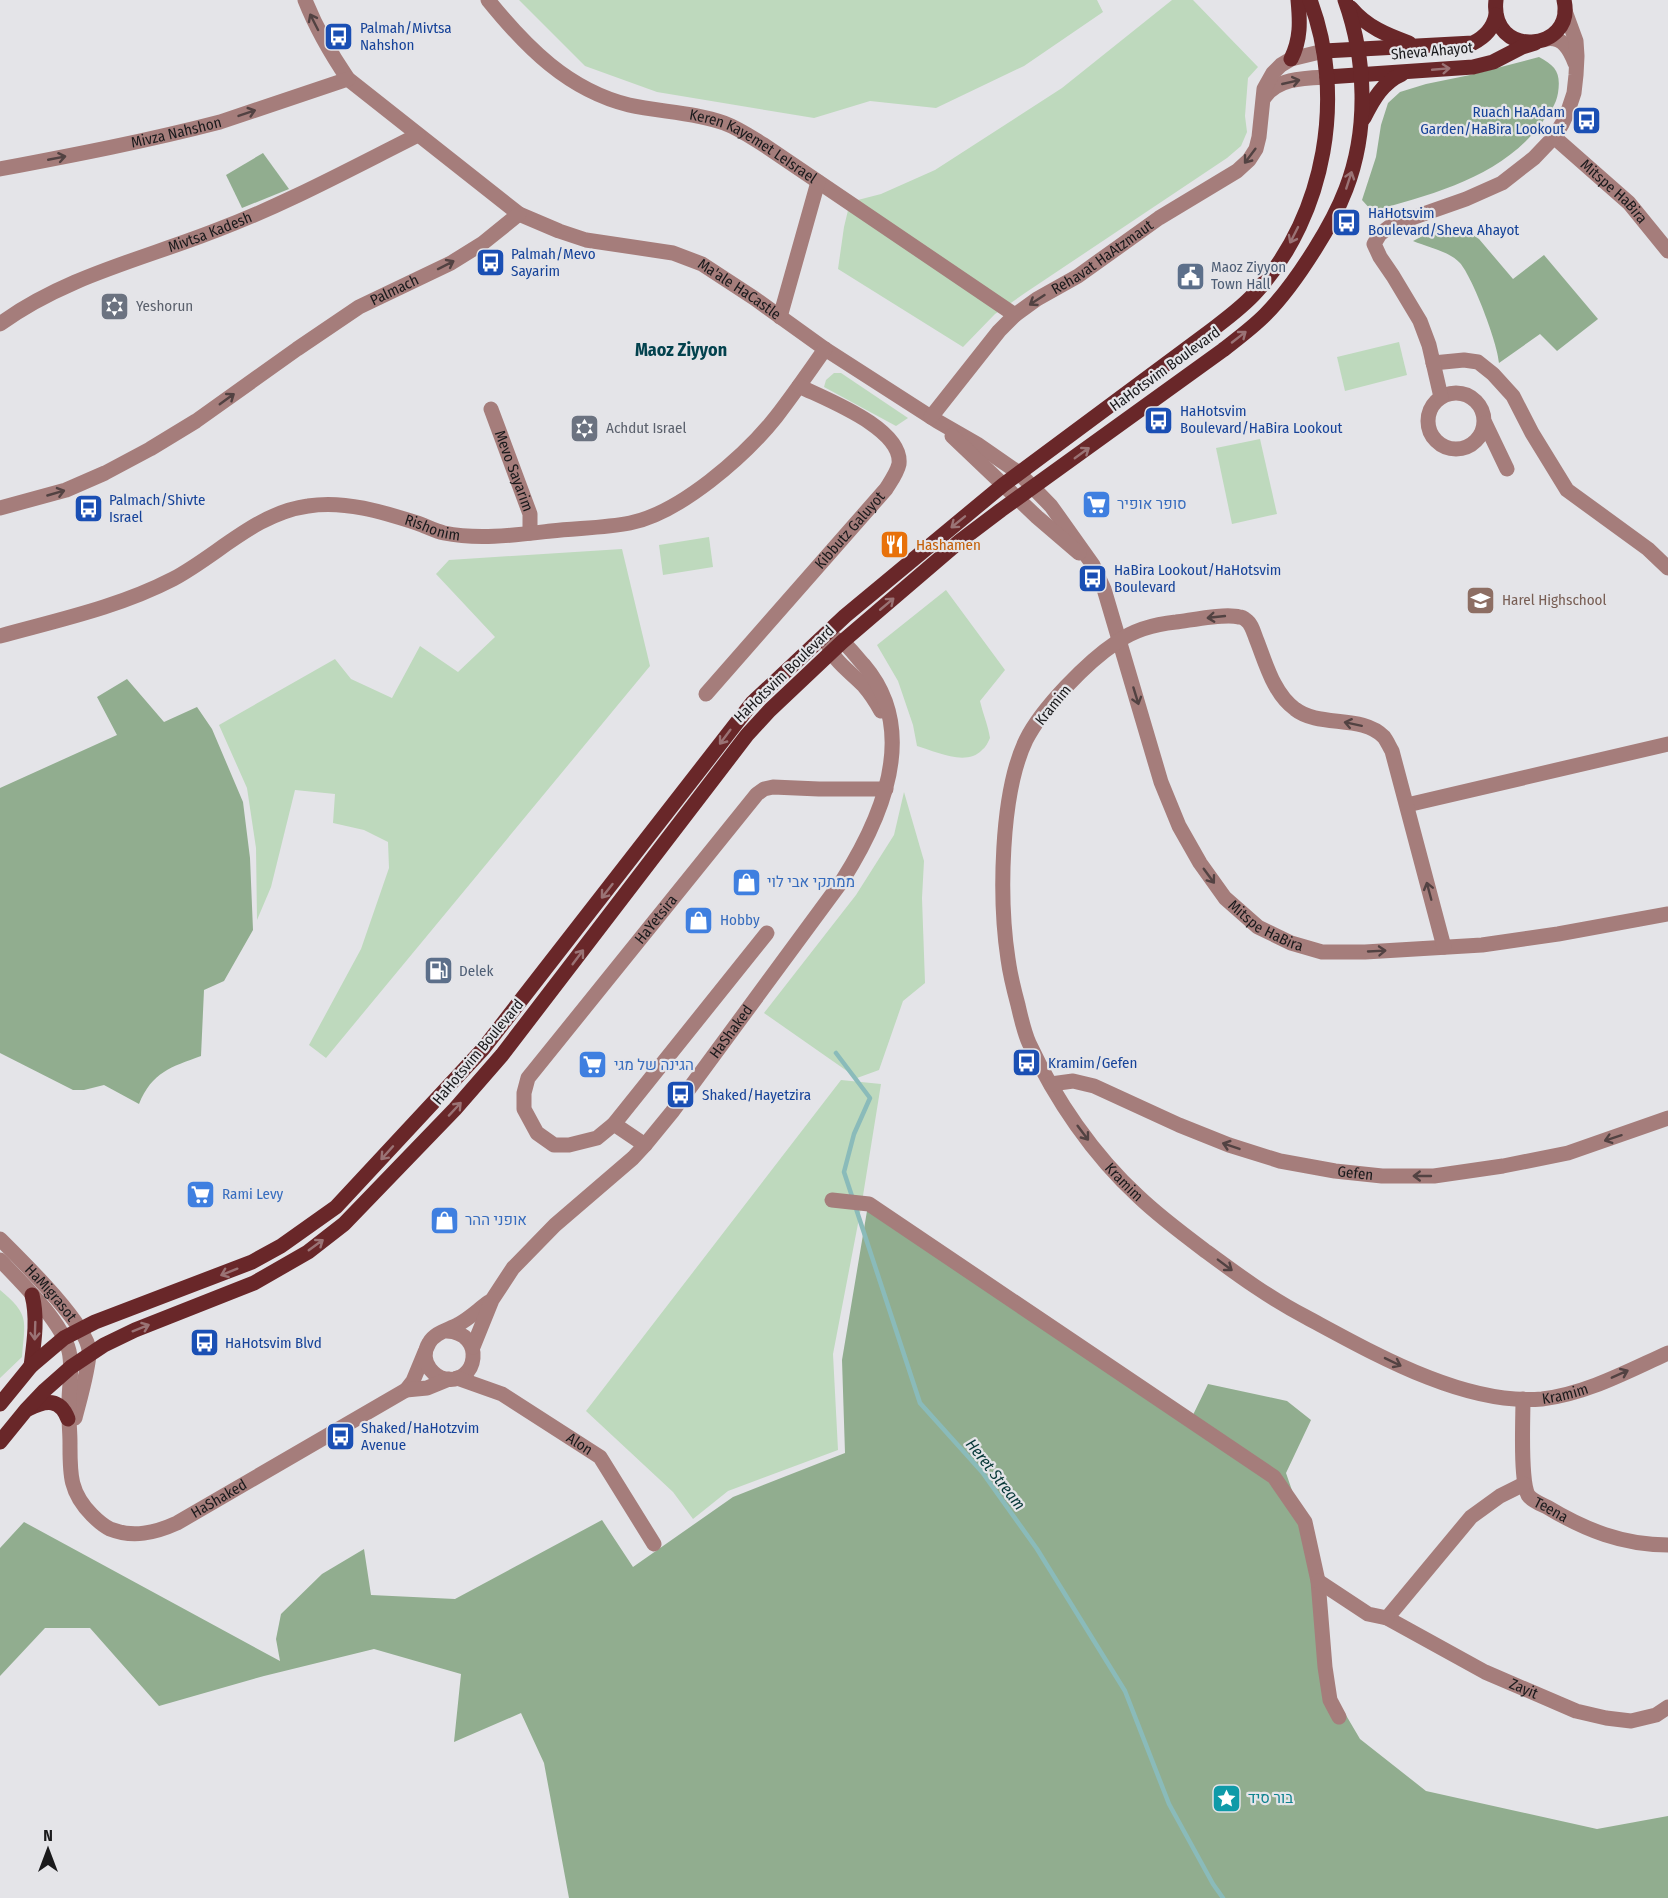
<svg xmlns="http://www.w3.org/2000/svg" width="1668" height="1898" viewBox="0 0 1668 1898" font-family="'Fira Sans Condensed',Heebo,sans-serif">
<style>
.green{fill:#bed9bd}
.forest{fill:#91ad8f}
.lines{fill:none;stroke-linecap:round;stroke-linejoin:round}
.stream{stroke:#8abbba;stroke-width:4.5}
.minor{stroke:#a57d7b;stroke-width:15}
.major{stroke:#692729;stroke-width:15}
.oneway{stroke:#524242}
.oneway2{stroke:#9a7375}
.labels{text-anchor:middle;stroke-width:4.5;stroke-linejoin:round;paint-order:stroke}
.transit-label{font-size:15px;fill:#164399;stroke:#e4e4e8;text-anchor:start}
.street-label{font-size:15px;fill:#1a1a1c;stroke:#e4e4e8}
.service-label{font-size:15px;fill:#4e5e75;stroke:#e4e4e8;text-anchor:start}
.worship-label{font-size:15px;fill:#5b616d;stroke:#e4e4e8;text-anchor:start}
.shop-label{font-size:15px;fill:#366cbe;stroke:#e4e4e8;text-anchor:start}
.food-label{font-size:15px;fill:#c56008;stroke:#e4e4e8;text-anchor:start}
.education-label{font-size:15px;fill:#785e54;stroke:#e4e4e8;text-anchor:start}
.culture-label{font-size:15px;fill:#0d838f;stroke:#e4e4e8;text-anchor:start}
.water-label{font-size:16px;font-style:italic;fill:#073838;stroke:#e4e4e8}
.quarter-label{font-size:18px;font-weight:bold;fill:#03424e;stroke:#e4e4e8}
</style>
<rect width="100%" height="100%" fill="#e4e4e8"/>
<g class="green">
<path d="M519,0H1097L1103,12L1024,66L936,108L870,101L814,118L657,92L585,66Z"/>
<path d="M1172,0H1193L1258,67L1248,78L1245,116L1247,132L1241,146L1227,158L1025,293L995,314L963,347L838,269L844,227L850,202L881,194L935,170L1062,88Z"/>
<path d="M1399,342L1407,375L1345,391L1337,357Z"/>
<path d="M834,373H841L908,418L896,426L824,387L826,380Z"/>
<path d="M1260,439L1277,514L1232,524L1216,448Z"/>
<path d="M709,537L713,567L663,575L659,545Z"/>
<path d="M622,549L650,666L326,1058L309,1045L361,949L389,868L388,842L364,830L333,823L335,794L295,790L271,887L257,920L256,848L247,788L219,725L335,659L351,679L392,698L420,646L458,672L495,637L436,574L449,560Z"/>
<path d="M946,590L1005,670L980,701C983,714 988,725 990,738C988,742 986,747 982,750C966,767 935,751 917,746L913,725L898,681L877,645Z"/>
<path d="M904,792L924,861L922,898L925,983L903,1001L879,1070L857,1078L764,1013L856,895L894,835Z"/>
<path d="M841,1080L881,1084L861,1208L833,1354L838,1450L728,1491L693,1519L673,1492L586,1411Z"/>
<path d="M0,1290C30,1315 25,1320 22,1357L0,1378Z"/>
</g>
<g class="forest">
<path d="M1539,57C1556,66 1561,73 1558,93C1556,105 1550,112 1543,121C1504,176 1434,194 1372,211L1362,200L1376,157L1381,125L1388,103L1400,92L1426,84L1470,75Z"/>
<path d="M263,153L289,189L242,208L226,175Z"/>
<path d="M1461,227L1479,239L1513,279L1544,255L1598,319L1557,351L1540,334L1499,363C1498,344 1473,278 1460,263C1449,251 1427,247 1413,241L1438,228Z"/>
<path d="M127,679L164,722L197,707L212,729L243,802L250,858L253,930L224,981L204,990L201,1056C171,1067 152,1072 139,1104L104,1085L84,1090H73L0,1053V788L117,735L97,697Z"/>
<path d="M868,1205L1192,1417L1208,1384L1287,1401L1311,1420L1286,1473L1296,1502L1310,1556L1330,1688L1360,1739L1426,1791L1597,1829L1668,1816V1898H569L544,1763L521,1713L454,1742L461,1674L374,1649L264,1676L159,1706L90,1628H45L0,1676V1548L24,1522L280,1661L276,1639L281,1614L322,1574L364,1549L371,1595L455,1599L602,1520L633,1567L733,1497L845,1453L842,1360Z"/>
</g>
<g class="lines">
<path class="stream" d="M836,1053L870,1098L854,1134L844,1172L920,1403L982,1472L1037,1549L1125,1691L1169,1804L1213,1884L1223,1898"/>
<g class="minor">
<path id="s1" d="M305,0C316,28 331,54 348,79L519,214L559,231L586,240L673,253L702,264L754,298L825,349L937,421L977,444L1019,473L1051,506L1093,565L1104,589L1161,782L1179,826L1200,863L1225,898L1258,927L1291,943L1322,952H1365L1482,945L1558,934L1668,914"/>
<path id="s2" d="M488,0C526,47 568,90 629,105C660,112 694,112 724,123C738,128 751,137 764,145L1015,315"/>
<path d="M1546,39C1563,36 1570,50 1575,63"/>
<path d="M1264,98C1277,78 1305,78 1327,77"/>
<path id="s3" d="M1554,137L1629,203L1668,251"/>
<path id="s4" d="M0,169C74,155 147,141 220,122L348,79"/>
<path d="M780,317L818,182"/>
<path id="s5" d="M0,324C64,277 143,259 217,230C286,204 352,168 418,135"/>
<path d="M1433,363L1464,360L1478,362L1493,374L1513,396L1532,433L1567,490L1648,549L1668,568"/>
<circle cx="1456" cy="421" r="28"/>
<path d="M1441,397L1429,345L1420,321L1393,276L1380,257L1374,244L1380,234L1392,225L1466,199L1502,183L1534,158L1554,137L1562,124L1568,111L1574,93L1576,75L1577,56L1576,41L1565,11"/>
<path id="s6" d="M491,409L530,514V533"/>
<path id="s7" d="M931,417L999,331L1015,315L1037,299L1078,276L1159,218L1237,171L1249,160L1256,149L1259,137L1264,89L1273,73L1281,65L1291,59L1324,51"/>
<path d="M1485,423L1507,469"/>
<path d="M952,436L1037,517L1079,553"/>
<path id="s8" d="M0,508L66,490L105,473L150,449L196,421L297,349L359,307L451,263L483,243L519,214"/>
<path id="s9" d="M0,636C58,620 119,607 173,579C218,555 256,513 308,506C344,500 383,512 417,523C426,526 435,531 444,533C478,540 516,535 551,531C577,528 605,528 630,523C680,513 745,456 776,417C793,395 809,372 825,349"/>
<path d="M827,641C832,661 850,671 864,686C871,694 876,702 881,711"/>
<path id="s10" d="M706,694L886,489C891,481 897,473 899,464C903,428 825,399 799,386"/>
<path d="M1407,805L1668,744"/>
<path id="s11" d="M767,933L614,1124L597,1138L569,1145H554L537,1133L524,1109V1093L528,1078L757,794L764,789L773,787L819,789H886"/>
<path id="s12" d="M1444,947L1392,751C1389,746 1387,741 1384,737C1362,714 1319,728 1295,709C1274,694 1266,664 1257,641C1254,634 1252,624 1246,620C1244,618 1242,617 1239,617C1226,613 1192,620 1176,622C1156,624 1134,630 1117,642C1087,662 1042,708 1026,740C1000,794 999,900 1008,959C1010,974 1014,990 1018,1005C1021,1018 1024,1032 1029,1043C1055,1099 1093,1155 1139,1197C1160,1217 1183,1234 1207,1252C1238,1275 1271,1299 1306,1317C1373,1353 1464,1406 1542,1399C1586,1394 1628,1371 1668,1353"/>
<path id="s13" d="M1051,1084L1073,1081L1094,1086L1179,1125L1229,1145L1280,1161L1335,1171L1382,1176H1434L1503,1166L1568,1153L1668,1118"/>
<path d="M614,1124L645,1145"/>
<path d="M832,1200L869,1204L1274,1477L1305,1522L1318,1581L1325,1667L1330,1700L1339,1717"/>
<path id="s14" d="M0,1239C21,1260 86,1323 89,1350C90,1365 79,1402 75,1418"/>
<path id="s15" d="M0,1260C21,1282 62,1322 69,1351C73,1368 69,1385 69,1402C68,1416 70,1429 70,1443C70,1473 69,1492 92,1515C98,1521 102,1525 110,1529C133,1538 155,1533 177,1523L406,1390L413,1381L425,1352"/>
<path d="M447,1331C486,1333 478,1385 445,1379C439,1378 434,1374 430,1369C424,1361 424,1351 429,1343C435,1332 449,1330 459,1324C470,1318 479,1309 489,1302"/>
<path id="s16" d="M473,1347L492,1300L513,1268L555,1225L633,1158L645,1145L672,1112L842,881C882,818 920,731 864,665C857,658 850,647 842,642C837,639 830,637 825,635"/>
<path id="s17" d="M457,1378L502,1394L600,1457L654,1544"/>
<path d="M406,1390L427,1388L449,1379"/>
<path id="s18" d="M1523,1399C1523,1420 1520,1479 1528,1495C1532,1501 1541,1504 1547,1507C1585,1530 1623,1545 1668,1545"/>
<path id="s19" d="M1524,1484L1500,1496L1471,1517L1387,1618L1485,1672L1576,1711L1606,1718L1631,1721L1656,1715L1668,1707"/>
<path d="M1318,1581L1368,1614L1387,1618"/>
</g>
<g class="major">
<path d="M1496,0C1489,60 1576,52 1564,0"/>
<path d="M1351,8C1367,27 1387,35 1409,43"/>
<path d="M1324,51L1473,43C1485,37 1493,29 1496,15"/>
<path d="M1291,59C1301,39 1300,21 1298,0"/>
<path d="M1327,77L1473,67L1493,62L1522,47L1535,43"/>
<path d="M1364,118C1373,100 1383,82 1402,74"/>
<path d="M31,1366C34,1343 38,1318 32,1295"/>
<path d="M0,1404L31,1366L64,1338L95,1322L252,1262L281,1246L336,1207L483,1049L752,703L845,616L1003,485L1209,332C1226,319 1243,307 1257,291C1326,214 1346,95 1310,0"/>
<path d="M28,1409C46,1400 60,1398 68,1419"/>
<path d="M0,1442L26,1410L45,1390L71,1367L104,1345L135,1330L254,1283L308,1252L344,1224L455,1109L502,1055L747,735L770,710L842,642L960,541L1001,510L1223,350C1237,339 1252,328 1265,315C1284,296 1300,273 1315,249C1327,230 1338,210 1346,189C1369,129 1366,59 1345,0"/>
</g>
</g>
<defs><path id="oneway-shaft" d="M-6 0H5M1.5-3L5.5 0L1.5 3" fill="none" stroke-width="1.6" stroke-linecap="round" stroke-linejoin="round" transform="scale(1.5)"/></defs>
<g class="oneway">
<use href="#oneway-shaft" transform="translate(314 22) rotate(-117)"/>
<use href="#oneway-shaft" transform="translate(1291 82) rotate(-13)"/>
<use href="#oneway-shaft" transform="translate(247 113) rotate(-19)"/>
<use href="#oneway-shaft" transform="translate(1250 156) rotate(127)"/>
<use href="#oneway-shaft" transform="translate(57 158) rotate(-11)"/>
<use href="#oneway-shaft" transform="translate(446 265) rotate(-27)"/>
<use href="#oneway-shaft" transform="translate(1037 300) rotate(147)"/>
<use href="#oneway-shaft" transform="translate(227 399) rotate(-36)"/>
<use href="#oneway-shaft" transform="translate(56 493) rotate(-16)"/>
<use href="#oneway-shaft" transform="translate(1216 617) rotate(174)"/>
<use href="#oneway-shaft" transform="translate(1136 696) rotate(73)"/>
<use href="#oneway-shaft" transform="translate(1353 724) rotate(-168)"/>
<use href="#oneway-shaft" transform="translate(1209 876) rotate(54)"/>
<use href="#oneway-shaft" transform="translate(1429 891) rotate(-105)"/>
<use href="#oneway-shaft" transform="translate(1377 951) rotate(-3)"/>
<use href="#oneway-shaft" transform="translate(1083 1133) rotate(53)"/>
<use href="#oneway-shaft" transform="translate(1613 1138) rotate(162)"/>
<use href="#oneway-shaft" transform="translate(1231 1146) rotate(-161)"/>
<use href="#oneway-shaft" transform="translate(1422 1176) rotate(180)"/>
<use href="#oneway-shaft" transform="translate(1225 1265) rotate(37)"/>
<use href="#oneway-shaft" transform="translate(1393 1362) rotate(26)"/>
<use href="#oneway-shaft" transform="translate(1620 1374) rotate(-24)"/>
</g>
<g class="oneway2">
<use href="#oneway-shaft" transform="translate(1441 69) rotate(-5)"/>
<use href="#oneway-shaft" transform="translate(1349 180) rotate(-72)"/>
<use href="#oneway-shaft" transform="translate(1294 235) rotate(117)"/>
<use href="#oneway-shaft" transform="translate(1239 337) rotate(-38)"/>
<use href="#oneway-shaft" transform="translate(1082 453) rotate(-36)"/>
<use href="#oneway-shaft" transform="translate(958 522) rotate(141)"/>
<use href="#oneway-shaft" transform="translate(887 604) rotate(-40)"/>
<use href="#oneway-shaft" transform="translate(725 737) rotate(127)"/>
<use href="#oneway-shaft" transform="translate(607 891) rotate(128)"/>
<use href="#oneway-shaft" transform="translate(578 957) rotate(-53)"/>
<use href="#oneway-shaft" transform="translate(455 1109) rotate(-47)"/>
<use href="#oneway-shaft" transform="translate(387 1153) rotate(132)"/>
<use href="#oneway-shaft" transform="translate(316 1245) rotate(-36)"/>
<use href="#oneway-shaft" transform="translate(229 1272) rotate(158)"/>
<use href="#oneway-shaft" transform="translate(141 1328) rotate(-22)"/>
<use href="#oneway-shaft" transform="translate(35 1331) rotate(92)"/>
</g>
<defs>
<symbol id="bus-square" viewBox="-11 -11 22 22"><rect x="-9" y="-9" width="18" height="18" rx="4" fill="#1a4fb4" stroke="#e4e4e8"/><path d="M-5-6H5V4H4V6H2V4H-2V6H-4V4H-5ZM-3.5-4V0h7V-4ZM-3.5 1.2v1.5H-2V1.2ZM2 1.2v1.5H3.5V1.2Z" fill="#fff"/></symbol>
<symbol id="civic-square" viewBox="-11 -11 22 22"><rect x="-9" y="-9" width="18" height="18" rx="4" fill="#5c6f8a" stroke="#e4e4e8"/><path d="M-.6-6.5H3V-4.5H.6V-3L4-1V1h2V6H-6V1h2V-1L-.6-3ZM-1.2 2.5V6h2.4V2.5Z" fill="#fff"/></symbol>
<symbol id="synagogue-square" viewBox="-11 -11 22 22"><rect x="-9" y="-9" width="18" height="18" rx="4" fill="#6b7280" stroke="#e4e4e8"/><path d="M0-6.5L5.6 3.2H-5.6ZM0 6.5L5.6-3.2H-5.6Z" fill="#fff"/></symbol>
<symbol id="supermarket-square" viewBox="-11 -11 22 22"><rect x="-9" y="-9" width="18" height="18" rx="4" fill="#3f7fe0" stroke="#e4e4e8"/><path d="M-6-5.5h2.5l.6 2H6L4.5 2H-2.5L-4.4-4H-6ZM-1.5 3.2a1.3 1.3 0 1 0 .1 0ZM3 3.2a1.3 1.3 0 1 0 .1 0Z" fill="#fff"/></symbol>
<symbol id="restaurant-square" viewBox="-11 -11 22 22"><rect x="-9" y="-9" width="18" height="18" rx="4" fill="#e8710a" stroke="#e4e4e8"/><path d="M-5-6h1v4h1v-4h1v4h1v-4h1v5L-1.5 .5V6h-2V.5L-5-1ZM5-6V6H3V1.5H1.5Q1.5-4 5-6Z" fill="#fff"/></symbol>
<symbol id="school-square" viewBox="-11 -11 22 22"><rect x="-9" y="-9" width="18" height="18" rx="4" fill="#8d6e63" stroke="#e4e4e8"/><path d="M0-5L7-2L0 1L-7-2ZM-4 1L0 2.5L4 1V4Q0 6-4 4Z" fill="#fff"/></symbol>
<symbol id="shop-square" viewBox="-11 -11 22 22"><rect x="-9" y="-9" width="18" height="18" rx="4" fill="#3f7fe0" stroke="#e4e4e8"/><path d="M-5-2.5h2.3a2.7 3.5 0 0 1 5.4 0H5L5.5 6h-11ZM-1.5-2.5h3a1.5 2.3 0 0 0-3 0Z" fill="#fff"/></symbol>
<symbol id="fuel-square" viewBox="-11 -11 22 22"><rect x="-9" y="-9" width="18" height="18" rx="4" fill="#5c6f8a" stroke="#e4e4e8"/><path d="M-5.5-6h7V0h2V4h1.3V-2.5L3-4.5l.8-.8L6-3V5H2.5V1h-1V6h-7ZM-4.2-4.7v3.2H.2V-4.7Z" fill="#fff"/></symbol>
<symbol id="sight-square" viewBox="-11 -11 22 22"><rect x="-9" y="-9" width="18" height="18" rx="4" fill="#0f9aa8" stroke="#e4e4e8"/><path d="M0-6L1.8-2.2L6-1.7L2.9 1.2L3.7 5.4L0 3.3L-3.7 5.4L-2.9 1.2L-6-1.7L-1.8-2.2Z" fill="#fff"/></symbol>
</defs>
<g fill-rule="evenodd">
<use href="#bus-square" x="322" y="20" width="33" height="33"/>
<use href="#bus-square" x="1570" y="104" width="33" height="33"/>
<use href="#bus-square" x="1330" y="206" width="33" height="33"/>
<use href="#bus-square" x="474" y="246" width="33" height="33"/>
<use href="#civic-square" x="1174" y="260" width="33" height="33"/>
<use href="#synagogue-square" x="98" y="290" width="33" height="33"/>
<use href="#bus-square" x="1142" y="404" width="33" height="33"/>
<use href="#synagogue-square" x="568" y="412" width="33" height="33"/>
<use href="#supermarket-square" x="1080" y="488" width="33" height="33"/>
<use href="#bus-square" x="72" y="492" width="33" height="33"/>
<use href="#restaurant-square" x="878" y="528" width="33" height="33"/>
<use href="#bus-square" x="1076" y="562" width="33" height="33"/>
<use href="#school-square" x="1464" y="584" width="33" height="33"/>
<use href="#shop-square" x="730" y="866" width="33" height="33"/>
<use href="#shop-square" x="682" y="904" width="33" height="33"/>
<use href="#fuel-square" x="422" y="954" width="33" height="33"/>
<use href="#bus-square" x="1010" y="1046" width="33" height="33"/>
<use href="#supermarket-square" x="576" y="1048" width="33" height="33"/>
<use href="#bus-square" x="664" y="1078" width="33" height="33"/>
<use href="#supermarket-square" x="184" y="1178" width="33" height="33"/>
<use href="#shop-square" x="428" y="1204" width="33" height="33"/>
<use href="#bus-square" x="188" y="1326" width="33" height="33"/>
<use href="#bus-square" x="324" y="1420" width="33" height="33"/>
<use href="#sight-square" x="1210" y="1782" width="33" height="33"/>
</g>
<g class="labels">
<g class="transit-label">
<text x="360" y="33">Palmah/Mivtsa<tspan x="360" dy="17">Nahshon</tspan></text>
<text x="1565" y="117" text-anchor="end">Ruach HaAdam<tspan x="1565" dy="17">Garden/HaBira Lookout</tspan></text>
<text x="1368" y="218">HaHotsvim<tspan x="1368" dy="17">Boulevard/Sheva Ahayot</tspan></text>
<text x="511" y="259">Palmah/Mevo<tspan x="511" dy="17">Sayarim</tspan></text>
<text x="1180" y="416">HaHotsvim<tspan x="1180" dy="17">Boulevard/HaBira Lookout</tspan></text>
<text x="109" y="505">Palmach/Shivte<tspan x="109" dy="17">Israel</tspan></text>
<text x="1114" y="575">HaBira Lookout/HaHotsvim<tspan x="1114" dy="17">Boulevard</tspan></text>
<text x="1048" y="1068">Kramim/Gefen</text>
<text x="702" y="1100">Shaked/Hayetzira</text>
<text x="225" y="1348">HaHotsvim Blvd</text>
<text x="361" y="1433">Shaked/HaHotzvim<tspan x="361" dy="17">Avenue</tspan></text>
</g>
<g class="street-label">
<text transform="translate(1432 51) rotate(-5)" y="5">Sheva Ahayot</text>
<text dy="5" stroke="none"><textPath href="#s4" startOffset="180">Mivza Nahshon</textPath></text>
<text dy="5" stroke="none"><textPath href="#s2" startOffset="312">Keren Kayemet LeIsrael</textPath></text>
<text dy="5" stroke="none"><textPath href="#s3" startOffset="81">Mitspe HaBira</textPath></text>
<text dy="5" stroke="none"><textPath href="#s5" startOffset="230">Mivtsa Kadesh</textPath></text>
<text dy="5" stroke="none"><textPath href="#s7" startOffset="237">Rehavat HaAtzmaut</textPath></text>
<text dy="5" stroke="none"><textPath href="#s8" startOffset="454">Palmach</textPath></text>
<text dy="5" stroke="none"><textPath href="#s1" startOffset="544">Ma'ale HaCastle</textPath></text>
<text transform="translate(1165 369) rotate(-36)" y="5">HaHotsvim Boulevard</text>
<text dy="5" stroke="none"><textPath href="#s6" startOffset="66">Mevo Sayarim</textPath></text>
<text dy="5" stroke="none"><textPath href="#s9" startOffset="465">Rishonim</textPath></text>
<text dy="5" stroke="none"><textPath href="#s10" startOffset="218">Kibbutz Galuyot</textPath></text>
<text transform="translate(784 674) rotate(-44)" y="5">HaHotsvim Boulevard</text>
<text transform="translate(1053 705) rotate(-51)" y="5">Kramim</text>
<text dy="5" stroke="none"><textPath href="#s11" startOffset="594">HaYetsira</textPath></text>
<text dy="5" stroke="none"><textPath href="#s1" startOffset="1408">Mitspe HaBira</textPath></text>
<text dy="5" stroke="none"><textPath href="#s16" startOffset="412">HaShaked</textPath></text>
<text transform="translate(478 1052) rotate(-50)" y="5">HaHotsvim Boulevard</text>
<text dy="5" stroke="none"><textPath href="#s13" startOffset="321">Gefen</textPath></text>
<text dy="5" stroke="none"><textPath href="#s12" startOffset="1164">Kramim</textPath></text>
<text dy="5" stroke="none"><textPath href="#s14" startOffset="74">HaMigrasot</textPath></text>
<text dy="5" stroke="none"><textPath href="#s12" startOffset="1668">Kramim</textPath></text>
<text dy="5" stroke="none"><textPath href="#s17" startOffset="140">Alon</textPath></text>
<text dy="5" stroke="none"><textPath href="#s15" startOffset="426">HaShaked</textPath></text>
<text dy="5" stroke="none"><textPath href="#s18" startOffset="124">Teena</textPath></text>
<text dy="5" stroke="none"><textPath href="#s19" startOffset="348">Zayit</textPath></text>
</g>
<g class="service-label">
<text x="1211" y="272">Maoz Ziyyon<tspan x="1211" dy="17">Town Hall</tspan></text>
<text x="459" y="976">Delek</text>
</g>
<g class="worship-label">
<text x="136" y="311">Yeshorun</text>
<text x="606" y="433">Achdut Israel</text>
</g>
<g class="shop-label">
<text x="1117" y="509">סופר אופיר</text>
<text x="767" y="887">ממתקי אבי לוי</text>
<text x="720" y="925">Hobby</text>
<text x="614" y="1070">הגינה של מגי</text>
<text x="222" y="1199">Rami Levy</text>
<text x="465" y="1225">אופני ההר</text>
</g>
<g class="food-label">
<text x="916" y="550">Hashamen</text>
</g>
<g class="education-label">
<text x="1502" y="605">Harel Highschool</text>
</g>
<g class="culture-label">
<text x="1248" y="1803">בור סיד</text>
</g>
<g class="water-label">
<text transform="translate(996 1474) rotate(52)" y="6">Heret Stream</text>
</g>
<g class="quarter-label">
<text x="681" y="356">Maoz Ziyyon</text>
</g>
</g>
<g transform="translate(48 1850)" stroke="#e4e4e8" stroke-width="4.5" paint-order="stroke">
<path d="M0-4.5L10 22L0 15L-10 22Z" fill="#1a1a1c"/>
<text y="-9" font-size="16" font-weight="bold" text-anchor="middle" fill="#1a1a1c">N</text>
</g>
</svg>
